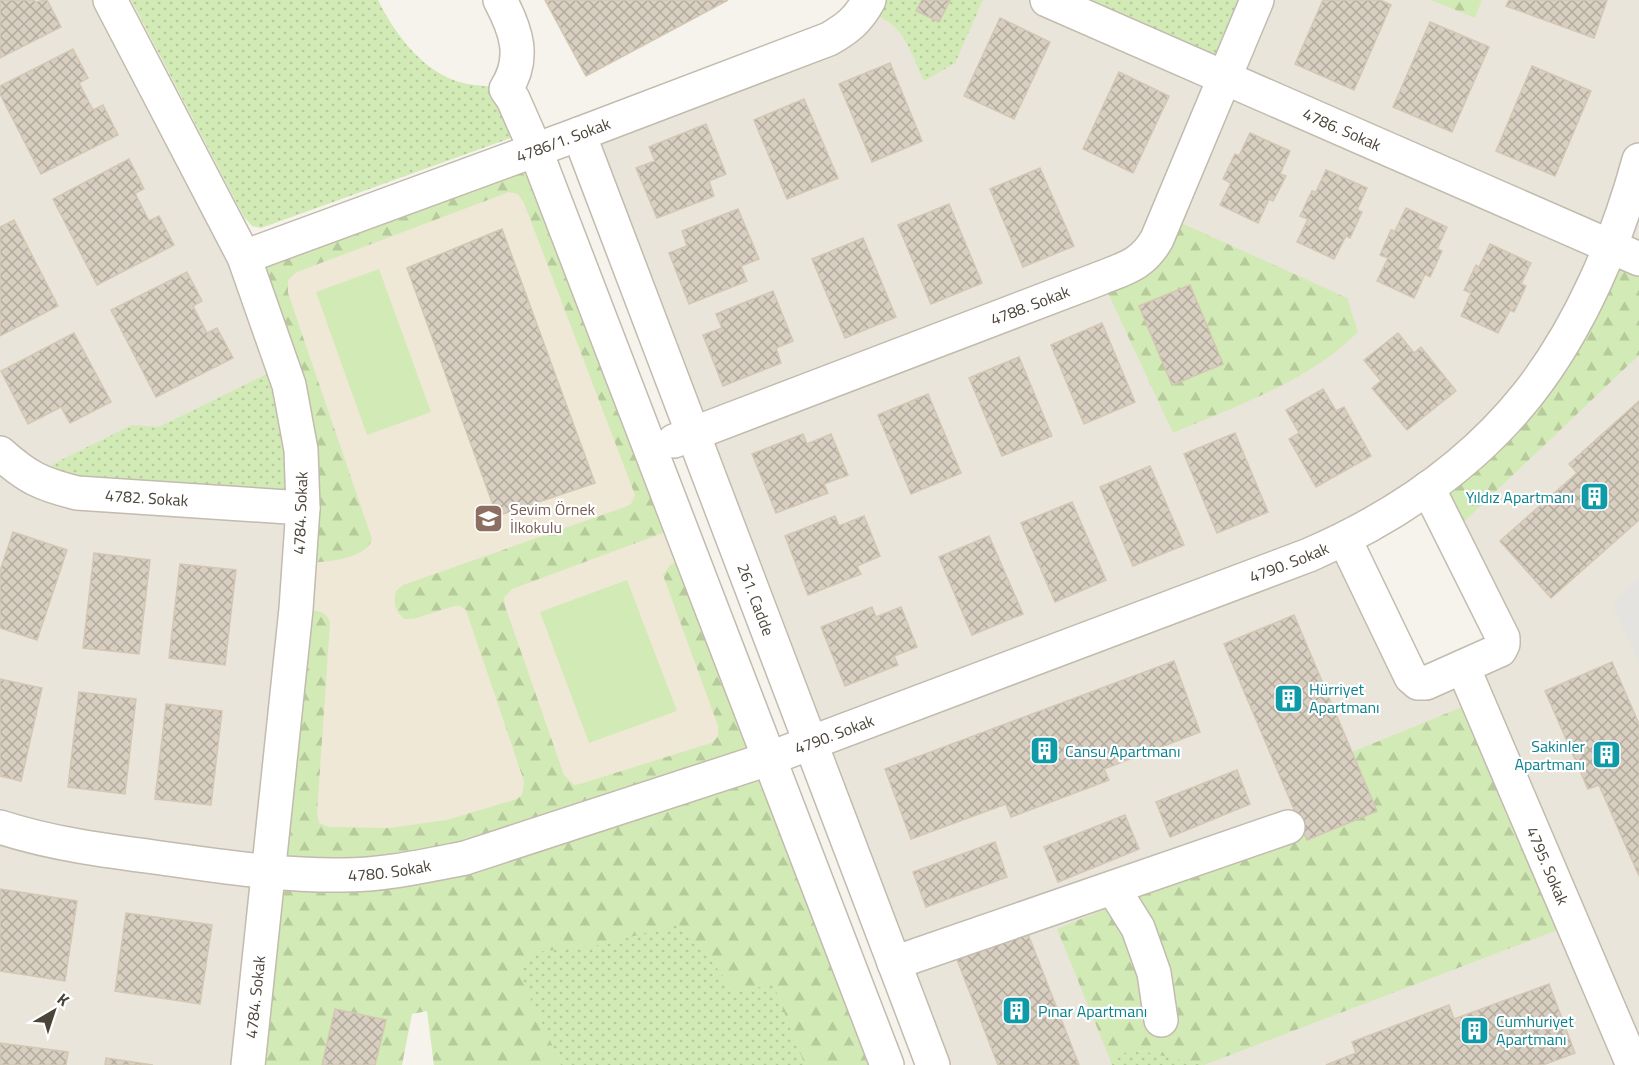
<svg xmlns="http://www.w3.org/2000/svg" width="1639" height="1065" viewBox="0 0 1639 1065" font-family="'Titillium Web',sans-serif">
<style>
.residential{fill:#eae5da;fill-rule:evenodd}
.education{fill:#efe8d6}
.grass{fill:url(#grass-dots)}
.forest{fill:url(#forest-firs)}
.pitch{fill:#d2eab5}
.parking{fill:#e5e3e0}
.building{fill:url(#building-cross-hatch);stroke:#d3c7b4;stroke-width:1.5}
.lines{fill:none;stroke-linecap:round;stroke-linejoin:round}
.minor-casing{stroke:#c2bbae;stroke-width:36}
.minor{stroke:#fff;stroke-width:33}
.labels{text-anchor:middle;stroke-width:4.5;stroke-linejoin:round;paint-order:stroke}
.street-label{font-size:16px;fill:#4b4439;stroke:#fff}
.culture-label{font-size:16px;fill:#0d838f;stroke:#fff;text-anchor:start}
.education-label{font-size:16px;fill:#785e54;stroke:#fff;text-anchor:start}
</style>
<defs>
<pattern id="grass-dots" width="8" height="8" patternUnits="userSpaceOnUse" patternTransform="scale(1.5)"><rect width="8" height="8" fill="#d2eab5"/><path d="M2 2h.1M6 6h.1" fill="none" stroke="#b6ca9c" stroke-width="1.8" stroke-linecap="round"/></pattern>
<pattern id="forest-firs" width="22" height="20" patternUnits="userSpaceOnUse" patternTransform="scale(1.5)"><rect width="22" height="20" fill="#d2eab5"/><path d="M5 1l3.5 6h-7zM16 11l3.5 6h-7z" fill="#b6ca9c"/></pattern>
<pattern id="building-cross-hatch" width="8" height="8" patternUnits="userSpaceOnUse" patternTransform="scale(1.5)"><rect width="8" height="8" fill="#d8cfc1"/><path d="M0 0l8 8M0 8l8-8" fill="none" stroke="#b1aa9e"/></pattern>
</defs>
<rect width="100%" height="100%" fill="#f6f3ec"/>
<g class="residential">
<path d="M0,0H110L244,257L301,450L248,1065H0Z"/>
<path d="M869,0H1639V1065H933L579,134L829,39ZM1428,488L1500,650L1411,677L1334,543Z"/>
</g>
<path class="education" d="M535,149L768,759L268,872L303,508L244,257Z"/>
<g class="grass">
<path d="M131,0H378C395,34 423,73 463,83C476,86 491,86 505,88L527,132L261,228L252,226L244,217Z"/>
<path d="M869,0H983L955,63L924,81C915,62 907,35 890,23C882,17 872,13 864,9Z"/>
<path d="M1047,0H1257L1225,79Z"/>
<path d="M283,366L303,508L45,485L53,464L132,425L159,427Z"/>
<path d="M768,759L887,1065H434L428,1010Z"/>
<path d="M1131,1051L1152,1052L1204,1065H1112L1109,1057Z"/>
</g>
<g class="forest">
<path d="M1431,0H1482L1475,18Z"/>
<path d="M535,149L679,527L512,589L504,598L505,606L564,775L574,785L580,784L711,743C718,738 719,735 718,726L663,575L671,564L691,557L887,1065H805L773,984L743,991L733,988L689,934L681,926L677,925L595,946L535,952L522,961L520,969L521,976L561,1065H434L427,1011L412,1014L402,1065H248L296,609C308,610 327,608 330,623L317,813L319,823L329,827L389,828L447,820L517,799L522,795L524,781L466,610L460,606H454L413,619H405C395,613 393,602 396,591L403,585L625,507L631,504L635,495L524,203L518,194L509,192L297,272L288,280V293L372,539C366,561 318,563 299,563L303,508L244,257Z"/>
<path d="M1166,216L1347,298L1358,332C1308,382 1236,406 1173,433L1101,278Z"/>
<path d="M1610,247L1639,259V355L1451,534L1444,476L1473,451Z"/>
<path d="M1477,701L1573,924L1204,1065L1141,1051H1131L1109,1057L1057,929L1372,799L1352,752Z"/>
</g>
<g class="pitch">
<path d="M379,269L431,412L367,435L316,292Z"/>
<path d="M627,580L677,711L589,743L540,612Z"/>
</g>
<path class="parking" d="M1639,578V664L1612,604Z"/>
<g class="building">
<path d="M0,0H34L35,2L47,0L61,27L0,58Z"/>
<path d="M545,0H728L586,76Z"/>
<path d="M922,0H950L939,22L916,11Z"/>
<path d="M1323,0H1380L1391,5L1354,90L1295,64Z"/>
<path d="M1509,0H1607L1594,38L1506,6Z"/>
<path d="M1000,18L1050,42L1014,119L964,96Z"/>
<path d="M1430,22L1489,47L1452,132L1393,107Z"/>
<path d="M73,49L88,78L79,83L93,110L103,105L118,135L41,174L0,94V86Z"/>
<path d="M890,63L922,141L872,162L839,84Z"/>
<path d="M1532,66L1591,91L1555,176L1496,151Z"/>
<path d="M1119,72L1169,96L1133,173L1083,149Z"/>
<path d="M804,99L838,178L787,199L754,120Z"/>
<path d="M706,124L726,174L709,181L714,196L657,218L636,168L655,161L649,147Z"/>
<path d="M1250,133L1290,151L1280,174L1286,176L1273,201L1269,199L1258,223L1220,205L1231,183L1223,179L1235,154L1239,156Z"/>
<path d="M129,159L144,189L135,193L149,221L159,216L174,245L97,285L53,199Z"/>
<path d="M1040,168L1074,246L1023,267L990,189Z"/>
<path d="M1326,170L1367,188L1357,210L1362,212L1350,238L1346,236L1334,259L1297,242L1308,219L1300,216L1312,191L1316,192Z"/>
<path d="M949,204L982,283L931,304L898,225Z"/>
<path d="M1406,208L1447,227L1437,249L1442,251L1430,277L1425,274L1414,298L1377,281L1388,258L1380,255L1391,230L1395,231Z"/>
<path d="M738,209L759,259L741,266L747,281L689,304L669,253L687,246L682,231Z"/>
<path d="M14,220L58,306L0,336V227Z"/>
<path d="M502,229L595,483L497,516L407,268Z"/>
<path d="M863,238L896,317L845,338L812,259Z"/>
<path d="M1490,244L1531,263L1521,284L1526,286L1514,312L1510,310L1498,333L1461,316L1471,293L1464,290L1476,265L1479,267Z"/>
<path d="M187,272L202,301L193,306L207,333L217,328L233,358L156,397L111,310Z"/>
<path d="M1190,285L1223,364L1172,385L1139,306Z"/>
<path d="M773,291L793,341L776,348L781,363L723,386L703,335L722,328L716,314Z"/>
<path d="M1102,323L1135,402L1084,424L1051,345Z"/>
<path d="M74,333L111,402L70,423L61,407L28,424L1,371Z"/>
<path d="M1398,333L1414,353L1421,347L1456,391L1407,430L1372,388L1381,381L1364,360Z"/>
<path d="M1019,357L1052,436L1002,456L969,378Z"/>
<path d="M1323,389L1336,411L1344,407L1371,456L1316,487L1289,439L1299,433L1286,410Z"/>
<path d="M928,394L961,473L911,494L878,415Z"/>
<path d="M1639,401V520L1551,598L1500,541L1577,473L1569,464Z"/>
<path d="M1235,433L1268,512L1217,533L1184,454Z"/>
<path d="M803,434L807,444L831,434L848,475L824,484L828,493L776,513L752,454Z"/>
<path d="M1150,466L1184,545L1133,566L1100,487Z"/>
<path d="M1072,502L1106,580L1055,602L1021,523Z"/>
<path d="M835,516L839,526L864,516L880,556L857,566L861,574L808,595L785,536Z"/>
<path d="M13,532L67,550L37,640L0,628V571Z"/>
<path d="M989,536L1023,614L972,635L939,557Z"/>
<path d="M94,553L150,560L139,654L83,648Z"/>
<path d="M180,564L236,570L225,665L169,658Z"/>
<path d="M872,607L876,617L901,607L917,647L894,656L898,665L845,686L821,627Z"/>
<path d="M1294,615L1377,811L1307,840L1224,644Z"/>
<path d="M1174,661L1200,732L1104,769L1109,780L1011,817L1006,804L911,839L885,769Z"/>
<path d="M1612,662L1639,724V876L1599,785L1588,789L1545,691Z"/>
<path d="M0,679L42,688L21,781L0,776Z"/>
<path d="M79,692L136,699L125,794L68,787Z"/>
<path d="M166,704L222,711L211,805L155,799Z"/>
<path d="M1237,770L1250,804L1170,837L1156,802Z"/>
<path d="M1125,815L1139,849L1058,882L1044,847Z"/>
<path d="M995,842L1007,877L926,907L913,872Z"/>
<path d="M0,889L77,901L65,981L0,971Z"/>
<path d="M126,913L212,925L200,1004L115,991Z"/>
<path d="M1026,929L1079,1065H998L956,957Z"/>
<path d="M1549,984L1575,1053L1543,1065H1326L1356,1053L1352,1042L1449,1005L1454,1019Z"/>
<path d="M335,1009L386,1020L375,1065H322Z"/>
<path d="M0,1043L68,1052L66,1065H0Z"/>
<path d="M106,1058L153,1065H105Z"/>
</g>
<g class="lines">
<defs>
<g id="minor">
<path d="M110,0L244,257L289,385L301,450L303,508L296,609L248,1065"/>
<path d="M500,0C516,30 526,58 506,89L513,99L535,149L887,1065"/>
<path id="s1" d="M1047,0L1639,259"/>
<path id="s2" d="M579,134L933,1065"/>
<path id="s3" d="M244,257L579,134L829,39C848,28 858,20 869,0"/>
<path id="s4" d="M674,441L1101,278C1126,268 1143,264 1157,239L1257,0"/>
<path id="s5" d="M0,453C28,478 41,484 77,493L303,508"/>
<path d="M1345,540L1411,677L1418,683H1426L1500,650L1503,644V638L1428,488"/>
<path id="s6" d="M1463,667L1633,1065"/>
<path id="s7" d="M0,827C52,844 107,851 161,858C221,866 282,876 343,875C384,875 424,866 465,858L768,759L1309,555C1392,519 1471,466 1528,394C1580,328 1617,241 1639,160"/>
<path d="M1113,888L1138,928L1154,973L1161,1020"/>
<path d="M894,963L1288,827"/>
</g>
</defs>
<use href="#minor" class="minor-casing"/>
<use href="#minor" class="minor"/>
</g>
<defs>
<symbol id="building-square" viewBox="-11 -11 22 22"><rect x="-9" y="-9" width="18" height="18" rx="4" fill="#0f9aa8" stroke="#fff"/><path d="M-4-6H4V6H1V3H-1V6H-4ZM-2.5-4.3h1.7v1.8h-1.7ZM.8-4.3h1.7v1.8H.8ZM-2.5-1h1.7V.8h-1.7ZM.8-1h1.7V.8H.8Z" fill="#fff"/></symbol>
<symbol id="school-square" viewBox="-11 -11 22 22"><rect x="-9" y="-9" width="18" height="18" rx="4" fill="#8d6e63" stroke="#fff"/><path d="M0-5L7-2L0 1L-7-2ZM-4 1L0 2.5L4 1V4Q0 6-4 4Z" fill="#fff"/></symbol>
</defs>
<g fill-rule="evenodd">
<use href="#building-square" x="1578" y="480" width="33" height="33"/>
<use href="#school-square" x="472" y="502" width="33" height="33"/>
<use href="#building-square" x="1272" y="682" width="33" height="33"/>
<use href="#building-square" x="1028" y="734" width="33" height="33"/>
<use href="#building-square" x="1590" y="738" width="33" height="33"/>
<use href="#building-square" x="1000" y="994" width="33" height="33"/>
<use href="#building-square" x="1458" y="1014" width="33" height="33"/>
</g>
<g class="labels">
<g class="street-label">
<text dy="6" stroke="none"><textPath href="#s1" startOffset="322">4786. Sokak</textPath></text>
<text dy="6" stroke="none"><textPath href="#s3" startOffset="340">4786/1. Sokak</textPath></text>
<text dy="6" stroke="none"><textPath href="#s4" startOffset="381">4788. Sokak</textPath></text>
<text dy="6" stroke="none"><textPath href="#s5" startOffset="158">4782. Sokak</textPath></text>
<text transform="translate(300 513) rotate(-88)" y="6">4784. Sokak</text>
<text dy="6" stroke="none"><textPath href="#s7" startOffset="1346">4790. Sokak</textPath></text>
<text dy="6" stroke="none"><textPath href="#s2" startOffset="498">261. Cadde</textPath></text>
<text dy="6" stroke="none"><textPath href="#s7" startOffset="860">4790. Sokak</textPath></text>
<text dy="6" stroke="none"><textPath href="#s6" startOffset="216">4795. Sokak</textPath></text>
<text dy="6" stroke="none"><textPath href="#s7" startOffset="394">4780. Sokak</textPath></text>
<text transform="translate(255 997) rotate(-84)" y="6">4784. Sokak</text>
</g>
<g class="culture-label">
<text x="1574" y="503" text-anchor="end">Yıldız Apartmanı</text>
<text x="1309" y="695">Hürriyet<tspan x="1309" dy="18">Apartmanı</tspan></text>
<text x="1585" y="752" text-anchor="end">Sakinler<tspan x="1585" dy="18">Apartmanı</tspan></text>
<text x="1065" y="757">Cansu Apartmanı</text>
<text x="1038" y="1017">Pınar Apartmanı</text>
<text x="1496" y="1027">Cumhuriyet<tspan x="1496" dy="18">Apartmanı</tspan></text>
</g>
<g class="education-label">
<text x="510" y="515">Sevim Örnek<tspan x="510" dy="18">İlkokulu</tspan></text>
</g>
</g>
<g transform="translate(54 1011) rotate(39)" stroke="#ffffff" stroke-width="4.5" paint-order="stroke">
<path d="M0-4.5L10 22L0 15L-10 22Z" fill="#4b4439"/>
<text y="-9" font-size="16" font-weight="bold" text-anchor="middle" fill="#4b4439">K</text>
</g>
</svg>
